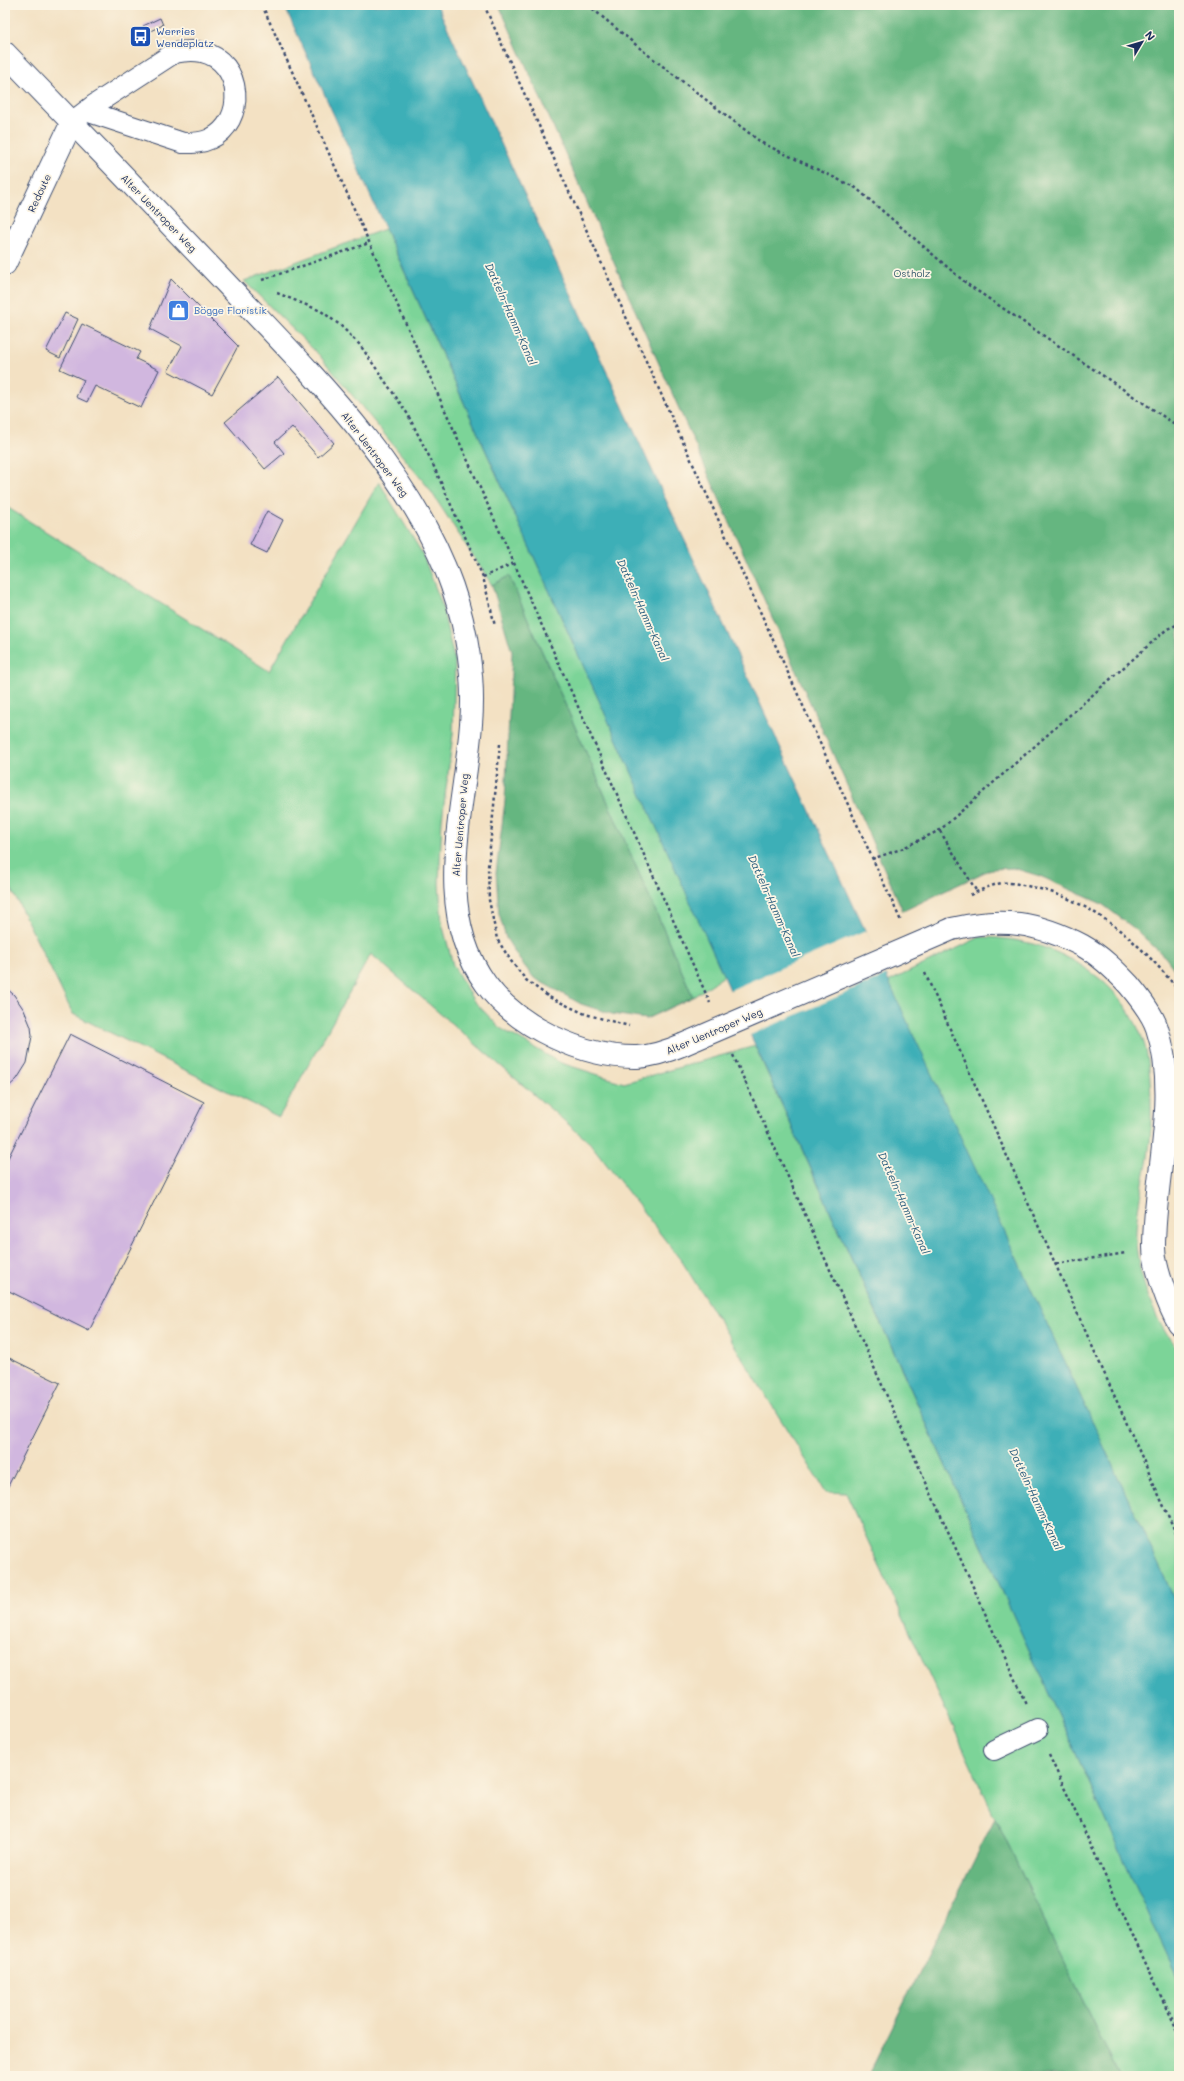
<svg xmlns="http://www.w3.org/2000/svg" width="1184" height="2081" viewBox="0 0 1184 2081" font-family="Mali,sans-serif">
<style>
.green{fill:#7cd498;stroke:#4c827b}
.forest{fill:#65b680;stroke:#40726f}
.water{fill:#3eafb7;stroke:#2c6f8a}
.pier{fill:#f3e1c3}
.building{fill:#d1b7df}
.lines{fill:none;stroke-linecap:round;stroke-linejoin:round}
.lane-casing{stroke:#3b4a6d;stroke-width:22}
.street-casing{stroke:#3b4a6d;stroke-width:24}
.secondary-casing{stroke:#3b4a6d;stroke-width:24}
.path{stroke:#3b4a6d;stroke-width:2.5;stroke-dasharray:3 3;stroke-linecap:butt}
.lane{stroke:#fff;stroke-width:20}
.street{stroke:#fff;stroke-width:22}
.secondary{stroke:#fff;stroke-width:22}
.secondary-bridge-casing{stroke:#3b4a6d;stroke-width:24;stroke-linecap:butt}
.secondary-bridge{stroke:#fff;stroke-width:22}
.labels{text-anchor:middle;stroke-width:3.5;stroke-linejoin:round;paint-order:stroke}
.transit-label{font-size:10px;fill:#164399;stroke:#fcf5e5;text-anchor:start}
.street-label{font-size:10px;fill:#1b2f5e;stroke:#fcf5e5}
.park-label{font-size:10px;fill:#33586c;stroke:#fcf5e5}
.shop-label{font-size:10px;fill:#366cbe;stroke:#fcf5e5;text-anchor:start}
.water-label{font-size:11px;font-style:italic;fill:#275c7d;stroke:#fcf5e5}
</style>
<rect width="100%" height="100%" fill="#fcf5e5"/>
<filter id="ink" filterUnits="userSpaceOnUse"><feTurbulence type="fractalNoise" baseFrequency=".025" numOctaves="2"/><feDisplacementMap in="SourceGraphic" scale="8" xChannelSelector="R" yChannelSelector="G"/><feConvolveMatrix kernelMatrix="1 2 1 2 8 2 1 2 1" color-interpolation-filters="sRGB"/></filter>
<filter id="wash" filterUnits="userSpaceOnUse"><feTurbulence type="fractalNoise" baseFrequency=".012" numOctaves="4" result="noise"/><feDisplacementMap in="SourceGraphic" scale="16" xChannelSelector="R" yChannelSelector="G"/><feGaussianBlur stdDeviation="0.9" result="paint"/><feColorMatrix in="noise" values="0 0 0 0 0 0 0 0 0 0 0 0 0 0 0 0 0 1.4 0 .05"/><feComposite in="paint" operator="in"/></filter>
<g filter="url(#wash)">
<rect width="100%" height="100%" fill="#f3e1c3"/>
<g class="green">
<path d="M385,229L724,976L693,997L509,576L492,585L428,487L319,355L244,281Z"/>
<path d="M379,482L422,553L441,602L455,663L453,734L442,820L439,884L442,923L453,965L473,1000L500,1028L561,1063L624,1083L755,1046L1179,1981V2076H1119L995,1818L846,1493L826,1492L683,1263L590,1143L371,954L279,1117L73,1014L5,876V506L269,671Z"/>
<path d="M980,937C1024,938 1059,948 1095,975C1116,990 1134,1015 1143,1040C1152,1064 1152,1116 1150,1142C1147,1172 1137,1201 1136,1231C1134,1268 1155,1324 1179,1351V1609L888,982Z"/>
</g>
<g class="forest">
<path d="M499,5H1179V976L1166,958L1135,929L1102,904L1040,876L1013,868L991,869L903,911Z"/>
<path d="M509,576L693,997L646,1019L612,1014L581,1004L534,978L519,959L506,938L499,914L496,873L505,801L512,652L492,585Z"/>
<path d="M995,1818L1119,2076H868Z"/>
</g>
<path class="water" d="M284,5H437L1179,1609V1981Z"/>
<path class="pier" d="M866,931L887,975L748,1036L728,991Z"/>
<g id="blocks">
<g class="building">
<path d="M160,18L163,25L146,33L143,26Z"/>
<path d="M171,279L238,346L212,394L168,371L182,346L150,329Z"/>
<path d="M65,313L78,319L60,358L46,351Z"/>
<path d="M82,324L140,352L136,359L159,370L141,408L95,386L87,402L76,397L84,380L60,369Z"/>
<path d="M278,377L334,443L318,457L292,427L275,442L284,453L265,469L225,422Z"/>
<path d="M267,511L283,520L267,553L250,545Z"/>
<path d="M5,987L14,995L24,1010L31,1027L32,1036L27,1063L17,1079L5,1090Z"/>
<path d="M70,1034L204,1102L89,1331L5,1289V1164Z"/>
<path d="M5,1356L60,1383L5,1492Z"/>
</g>
</g>
</g>
<g filter="url(#ink)">
<use href="#blocks" fill-opacity="0" stroke="#3b4a6d" stroke-width="1"/>
<g class="lines">
<defs>
<g id="lane">
<path d="M72,122L94,105L174,53C184,51 193,50 202,52C243,61 247,122 210,139C202,143 193,143 183,143L86,111"/>
<path d="M994,1750L1038,1729"/>
</g>
<path id="street" d="M5,264L72,122"/>
<g id="secondary">
<path d="M5,53C78,128 150,203 222,279C305,367 412,470 452,586C467,629 475,679 471,724C465,808 431,909 486,984C517,1027 584,1058 637,1057C653,1056 668,1051 682,1045"/>
<path d="M952,929C1002,917 1037,922 1083,946C1101,956 1115,970 1129,985C1139,997 1152,1013 1157,1028C1180,1097 1154,1176 1154,1247C1154,1267 1169,1307 1179,1324"/>
</g>
</defs>
<use href="#lane" class="lane-casing"/>
<use href="#street" class="street-casing"/>
<use href="#secondary" class="secondary-casing"/>
<g class="path">
<path d="M262,5L514,563L710,1003"/>
<path d="M484,5L901,921"/>
<path d="M588,5L647,54L762,143L856,188L967,284L1179,427"/>
<path d="M262,280L369,243"/>
<path d="M277,293L321,311L340,325L360,345L407,413L431,460L483,577L495,626"/>
<path d="M483,577L514,563"/>
<path d="M500,744L488,867L489,900L497,939L511,961L526,980L549,997L585,1014L629,1026"/>
<path d="M940,831L977,892"/>
<path d="M872,859L901,849L940,830L1167,629L1179,624"/>
<path d="M970,895C981,890 991,885 1002,883C1013,882 1022,885 1032,887C1093,900 1142,944 1179,991"/>
<path d="M925,973L1179,1540"/>
<path d="M733,1055L1026,1704"/>
<path d="M1056,1264L1126,1253"/>
<path d="M1049,1755L1179,2035"/>
</g>
<use href="#lane" class="lane"/>
<use href="#street" class="street"/>
<use href="#secondary" class="secondary"/>
<defs>
<path id="secondary-bridge" d="M682,1045L952,929"/>
</defs>
<use href="#secondary-bridge" class="secondary-bridge-casing"/>
<use href="#secondary-bridge" class="secondary-bridge"/>
</g>
</g>
<defs>
<symbol id="bus-square" viewBox="-11 -11 22 22"><rect x="-9" y="-9" width="18" height="18" rx="4" fill="#1a4fb4" stroke="#fcf5e5"/><path d="M-5-6H5V4H4V6H2V4H-2V6H-4V4H-5ZM-3.5-4V0h7V-4ZM-3.5 1.2v1.5H-2V1.2ZM2 1.2v1.5H3.5V1.2Z" fill="#fff"/></symbol>
<symbol id="shop-square" viewBox="-11 -11 22 22"><rect x="-9" y="-9" width="18" height="18" rx="4" fill="#3f7fe0" stroke="#fcf5e5"/><path d="M-5-2.5h2.3a2.7 3.5 0 0 1 5.4 0H5L5.5 6h-11ZM-1.5-2.5h3a1.5 2.3 0 0 0-3 0Z" fill="#fff"/></symbol>
</defs>
<g fill-rule="evenodd">
<use href="#bus-square" x="128" y="24" width="25" height="25"/>
<use href="#shop-square" x="166" y="298" width="25" height="25"/>
</g>
<g class="labels">
<g class="transit-label">
<text x="156" y="35">Werries<tspan x="156" dy="12">Wendeplatz</tspan></text>
</g>
<g class="street-label">
<text transform="translate(39 193) rotate(-65)" y="4">Redoute</text>
<text transform="translate(159 213) rotate(46)" y="4">Alter Uentroper Weg</text>
<text transform="translate(375 454) rotate(53)" y="4">Alter Uentroper Weg</text>
<text transform="translate(460 825) rotate(-85)" y="4">Alter Uentroper Weg</text>
<text transform="translate(714 1031) rotate(-23)" y="4">Alter Uentroper Weg</text>
</g>
<g class="park-label">
<text x="912" y="277">Ostholz</text>
</g>
<g class="shop-label">
<text x="194" y="314">Bögge Floristik</text>
</g>
<g class="water-label">
<text transform="translate(511 314) rotate(66)" y="4">Datteln-Hamm-Kanal</text>
<text transform="translate(643 610) rotate(66)" y="4">Datteln-Hamm-Kanal</text>
<text transform="translate(774 906) rotate(66)" y="4">Datteln-Hamm-Kanal</text>
<text transform="translate(904 1203) rotate(66)" y="4">Datteln-Hamm-Kanal</text>
<text transform="translate(1036 1499) rotate(65)" y="4">Datteln-Hamm-Kanal</text>
</g>
</g>
<rect width="1184" height="2081" fill="none" stroke="#fcf5e5" stroke-width="20"/>
<g transform="translate(1142 42) rotate(52)" stroke="#fcf5e5" stroke-width="3" paint-order="stroke">
<path d="M0-3L7 15L0 10L-7 15Z" fill="#1b2f5e"/>
<text y="-6" font-size="11" font-weight="bold" text-anchor="middle" fill="#1b2f5e">N</text>
</g>
</svg>
